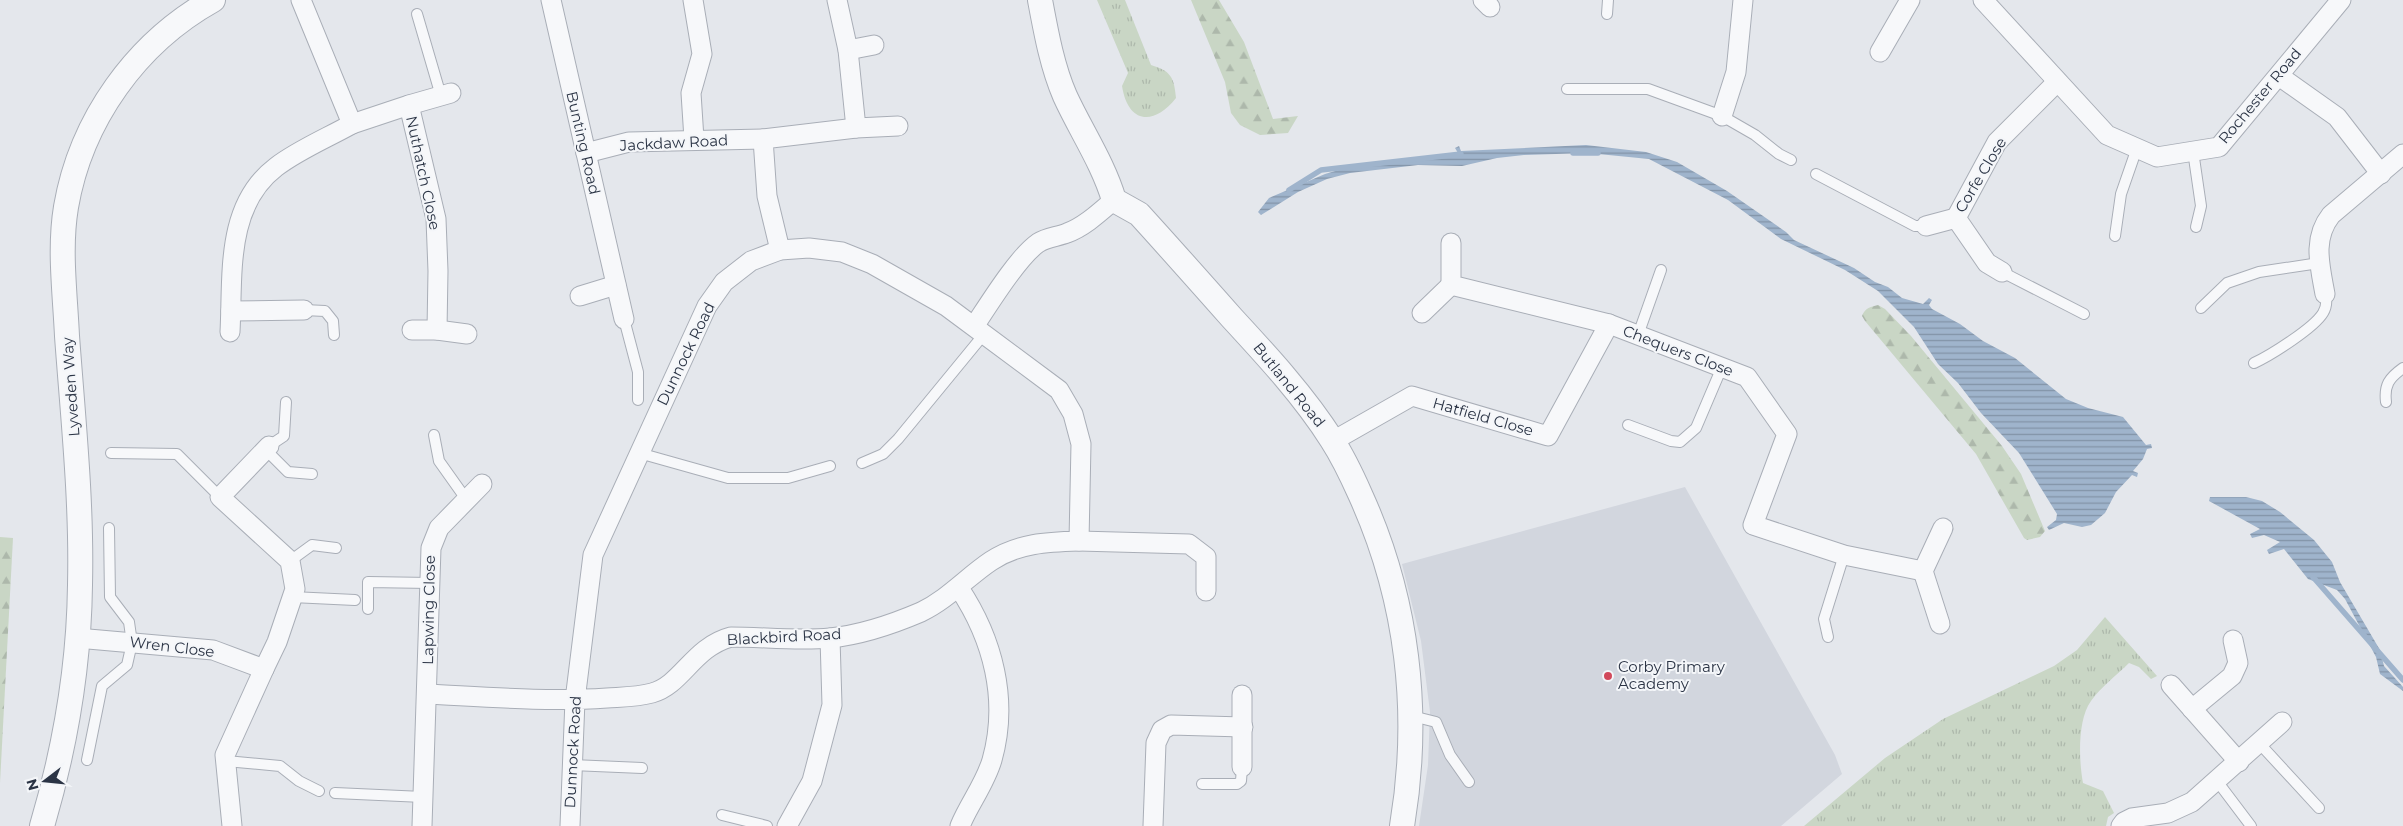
<svg xmlns="http://www.w3.org/2000/svg" width="2403" height="826" viewBox="0 0 2403 826" font-family="Montserrat,sans-serif">
<style>
.built{fill:#d2d6de}
.grass{fill:url(#grass-tufts)}
.forest{fill:url(#forest-firs)}
.water{fill:url(#water-rules)}
.lines{fill:none;stroke-linecap:round;stroke-linejoin:round}
.stream{stroke:#9fb4cc;stroke-width:5.5}
.service-casing{stroke:#a9aeb7;stroke-width:12}
.minor-casing{stroke:#a9aeb7;stroke-width:21}
.tertiary-casing{stroke:#a9aeb7;stroke-width:26}
.service{stroke:#f7f8fa;stroke-width:10}
.minor{stroke:#f7f8fa;stroke-width:19}
.tertiary{stroke:#f7f8fa;stroke-width:24}
.poi-dot{fill:#d1495b;stroke:#f4f6f9;stroke-width:2}
.labels{text-anchor:middle;stroke-width:4;stroke-linejoin:round;paint-order:stroke}
.street-label{font-size:15px;fill:#2b3445;stroke:#f4f6f9}
.poi-label{font-size:15px;fill:#2b3445;stroke:#f4f6f9;text-anchor:start}
</style>
<defs>
<pattern id="grass-tufts" width="24" height="20" patternUnits="userSpaceOnUse" patternTransform="scale(1.25)"><rect width="24" height="20" fill="#c9d6c5"/><path d="M3 7l-1-3M5 7V3M7 7l1-3M15 17l-1-3M17 17v-4M19 17l1-3" fill="none" stroke="#adb8ab"/></pattern>
<pattern id="forest-firs" width="22" height="20" patternUnits="userSpaceOnUse" patternTransform="scale(1.25)"><rect width="22" height="20" fill="#c9d6c5"/><path d="M5 1l3.5 6h-7zM16 11l3.5 6h-7z" fill="#adb8ab"/></pattern>
<pattern id="water-rules" width="6" height="5" patternUnits="userSpaceOnUse" patternTransform="scale(1.25)"><rect width="6" height="5" fill="#9fb4cc"/><path d="M0 2.5h6" fill="none" stroke="#8293a7"/></pattern>
</defs>
<rect width="100%" height="100%" fill="#e4e7ec"/>
<path class="built" d="M1685,487L1835,755L1842,774L1781,826H1419L1428,765L1430,712L1421,641L1402,564Z"/>
<g class="grass">
<path d="M1097,0H1125L1151,65C1171,71 1174,77 1176,98C1154,126 1128,124 1122,86L1128,73Z"/>
<path d="M2105,617L2157,676L2151,679L2139,667L2129,663C2117,675 2101,687 2091,701C2077,720 2079,762 2083,783L2103,791L2114,813L2108,817L2106,826H1804L1885,758L1943,719L2054,666L2077,650Z"/>
</g>
<g class="forest">
<path d="M1191,0H1219L1244,42L1273,119L1298,116L1288,133L1260,135L1240,125L1231,113L1225,82Z"/>
<path d="M1878,305L1885,309L1911,336L2002,446L2021,474L2045,531L2040,537L2027,540L2024,538L1976,454L1865,321L1862,316C1865,308 1870,307 1878,305Z"/>
<path d="M0,537L13,538L0,783Z"/>
</g>
<g class="water">
<path d="M1586,145L1646,152L1677,162L1727,191L1786,232L1794,240L1854,268L1875,282L1888,287L1902,298L1923,304L1929,298L1932,300L1929,305L1932,309L1960,324L1983,341L2015,358L2066,399L2088,408L2123,417L2146,445L2151,444L2152,448L2147,449L2143,459L2133,471L2138,473L2137,477L2132,475L2116,492L2105,513L2091,525L2082,527L2064,523L2049,530L2047,527L2056,520L2057,514L2019,453L1981,413L1958,383L1938,364L1914,327L1878,291L1845,270L1781,239L1728,200L1649,159L1588,153L1524,155L1497,158L1462,166L1418,165L1350,173L1327,179L1298,192L1261,215L1258,212L1269,198L1325,174L1345,168L1449,157L1458,153L1455,148L1459,146L1461,151Z"/>
<path d="M2210,497H2246L2262,501L2280,512L2314,540L2332,562L2340,582L2380,650L2384,666L2403,687V691L2380,674L2376,657L2345,599L2337,590L2308,579L2284,549L2269,554L2267,550L2280,542L2264,535L2252,538L2250,534L2260,529L2209,501Z"/>
</g>
<g class="lines">
<g class="stream">
<path d="M1573,153H1598"/>
<path d="M1289,190L1321,170L1461,154"/>
<path d="M2313,577L2403,680"/>
</g>
<defs>
<g id="service">
<path d="M417,14L441,96"/>
<path d="M1607,14L1608,0"/>
<path d="M1567,89H1648L1722,116L1755,135L1779,154L1791,160"/>
<path d="M2193,151L2201,206L2196,227"/>
<path d="M1816,174L1915,226H1926"/>
<path d="M2115,236L2121,194L2137,148"/>
<path d="M2002,272L2084,314"/>
<path d="M2201,308L2227,283L2259,272L2319,263"/>
<path d="M304,310L325,311L333,321L334,335"/>
<path d="M624,319L638,372V400"/>
<path d="M1638,335L1661,270"/>
<path d="M2254,363C2271,355 2314,328 2323,313C2327,306 2327,300 2325,294"/>
<path d="M2386,402C2384,385 2389,378 2403,368"/>
<path d="M1628,425L1671,441L1680,442L1696,428L1722,367"/>
<path d="M434,435L439,461L466,499"/>
<path d="M269,446L284,436L286,402"/>
<path d="M265,449L288,472L312,474"/>
<path d="M111,453L177,454L220,497"/>
<path d="M639,453L728,478H788L830,466"/>
<path d="M862,463L883,454L898,439L985,333"/>
<path d="M290,561L312,545L336,548"/>
<path d="M292,597L355,600"/>
<path d="M368,609V582L430,583"/>
<path d="M1828,637L1824,619L1844,555"/>
<path d="M1412,716L1436,722L1450,755L1469,782"/>
<path d="M2259,743L2319,808"/>
<path d="M87,760L102,686L127,665L132,643L129,622L110,597L109,528"/>
<path d="M226,761L280,766L299,781L319,791"/>
<path d="M572,765L642,768"/>
<path d="M2217,781L2251,826"/>
<path d="M1202,784H1237L1241,781L1242,767"/>
<path d="M335,793L423,797"/>
<path d="M722,815L767,826"/>
</g>
<g id="minor">
<path d="M551,0L624,319"/>
<path d="M693,0L702,54L691,93L694,139"/>
<path d="M837,0L848,50L856,128"/>
<path d="M1483,0L1490,7"/>
<path d="M1983,0L2107,135L2157,157L2219,147L2341,0"/>
<path d="M848,50L874,45"/>
<path d="M1880,52L1910,0"/>
<path d="M2279,76L2337,117L2381,174"/>
<path d="M409,105L451,93"/>
<path d="M1722,116L1736,72L1743,0"/>
<path d="M352,124L409,105L436,219L438,271L437,330"/>
<path d="M586,153L629,142L763,139"/>
<path d="M1926,226L1956,218"/>
<path d="M1451,243V285L1609,324L1747,377L1787,434L1753,525L1844,555L1923,571"/>
<path d="M780,250L767,196L763,139L856,128L898,126"/>
<path d="M2002,272L1987,263L1956,218L1997,142L2057,82"/>
<path d="M2325,294C2320,266 2312,239 2331,215L2403,154"/>
<path d="M580,296L616,285"/>
<path d="M231,311L304,310"/>
<path d="M1422,313L1451,285"/>
<path d="M975,325C989,304 1018,257 1038,243C1047,237 1057,237 1067,233C1084,227 1100,212 1114,200"/>
<path d="M412,330H437L467,334"/>
<path d="M230,332C233,275 225,206 276,167C298,150 327,138 352,124L301,0"/>
<path d="M1333,441L1412,396L1548,436L1609,324"/>
<path d="M1079,541L1189,544L1206,557V591"/>
<path d="M959,588C993,639 1009,700 992,760C985,784 969,804 960,826"/>
<path d="M1940,624L1923,571L1943,528"/>
<path d="M77,638L213,650L264,669L225,755L232,826"/>
<path d="M264,669L277,642L295,589L290,561L220,497L269,446"/>
<path d="M2171,685L2239,762"/>
<path d="M427,694C487,697 547,702 607,698C621,697 638,697 652,693C682,685 693,647 731,637C763,637 798,641 830,638C861,635 893,624 921,612C948,599 967,577 991,561C1018,543 1048,542 1079,541L1081,444L1073,414L1059,390L946,306L872,264L842,252L809,248L780,250L751,261L724,282L707,306L593,555L575,700L570,826"/>
<path d="M1242,695V767"/>
<path d="M2192,709L2232,676L2238,663L2233,640"/>
<path d="M422,826L431,548L439,528L482,484"/>
<path d="M787,826L812,781L832,705L830,638"/>
<path d="M1153,826L1156,743L1162,730L1171,725L1243,727"/>
<path d="M2121,826L2124,822L2132,818L2168,813L2192,802L2282,722"/>
</g>
<g id="tertiary">
<path d="M1040,0C1046,32 1052,66 1065,96C1081,131 1103,163 1114,200L1139,214C1170,248 1201,283 1232,318C1268,357 1304,396 1332,440C1343,457 1352,476 1360,494C1408,599 1421,713 1402,826"/>
<path d="M42,826C65,748 79,666 80,585C82,502 73,418 67,336C65,293 59,249 66,207C81,120 136,43 213,0"/>
</g>
</defs>
<use href="#service" class="service-casing"/>
<use href="#minor" class="minor-casing"/>
<use href="#tertiary" class="tertiary-casing"/>
<use href="#service" class="service"/>
<use href="#minor" class="minor"/>
<use href="#tertiary" class="tertiary"/>
</g>
<circle class="poi-dot" cx="1608" cy="676" r="5"/>
<g class="labels">
<g class="street-label">
<text transform="translate(2260 96) rotate(-50)" y="5">Rochester Road</text>
<text transform="translate(583 143) rotate(77)" y="5">Bunting Road</text>
<text transform="translate(674 143) rotate(-3)" y="5">Jackdaw Road</text>
<text transform="translate(423 173) rotate(78)" y="5">Nuthatch Close</text>
<text transform="translate(1981 175) rotate(-59)" y="5">Corfe Close</text>
<text transform="translate(1678 351) rotate(21)" y="5">Chequers Close</text>
<text transform="translate(686 354) rotate(-64)" y="5">Dunnock Road</text>
<text transform="translate(1289 385) rotate(51)" y="5">Butland Road</text>
<text transform="translate(71 387) rotate(-94)" y="5">Lyveden Way</text>
<text transform="translate(1483 417) rotate(16)" y="5">Hatfield Close</text>
<text transform="translate(429 610) rotate(-89)" y="5">Lapwing Close</text>
<text transform="translate(784 637) rotate(-3)" y="5">Blackbird Road</text>
<text transform="translate(172 647) rotate(7)" y="5">Wren Close</text>
<text transform="translate(573 752) rotate(-87)" y="5">Dunnock Road</text>
</g>
<g class="poi-label">
<text x="1618" y="672">Corby Primary<tspan x="1618" dy="17">Academy</tspan></text>
</g>
</g>
<g transform="translate(45 781) rotate(254)" stroke="#f4f6f9" stroke-width="4" paint-order="stroke">
<path d="M0-4L9 19L0 12L-9 19Z" fill="#2b3445"/>
<text y="-8" font-size="14" font-weight="bold" text-anchor="middle" fill="#2b3445">N</text>
</g>
</svg>
